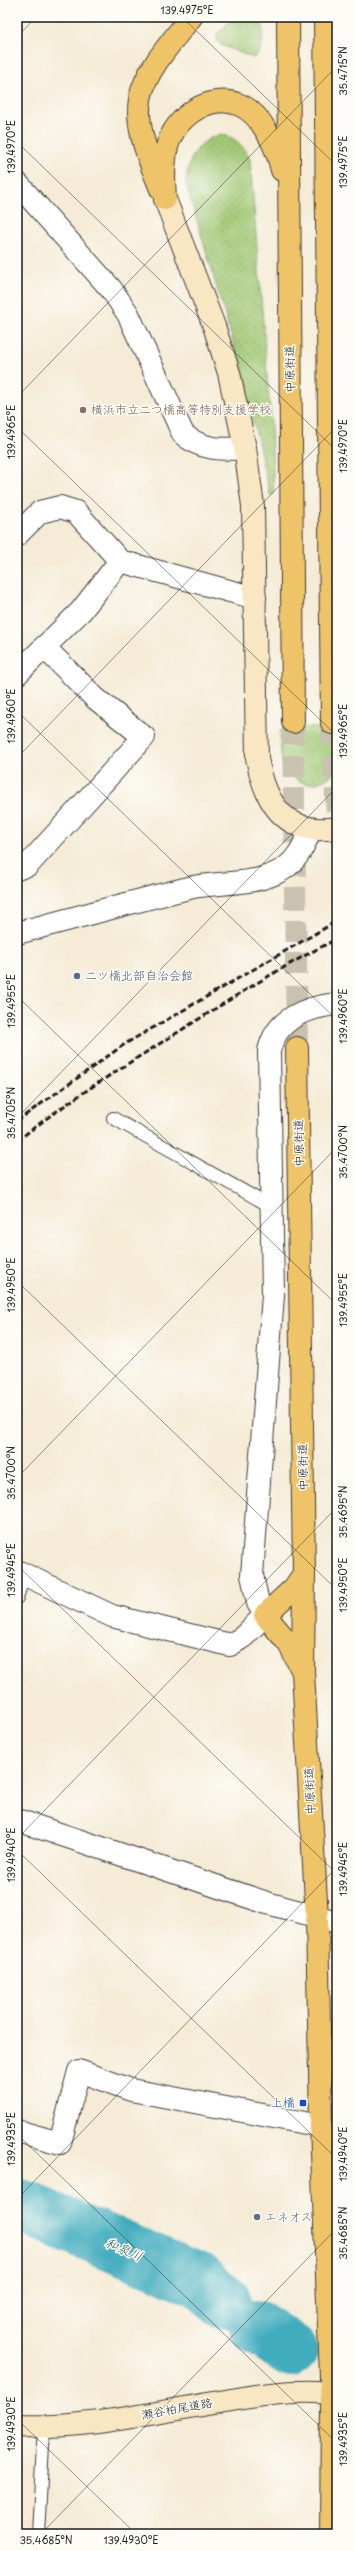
<svg xmlns="http://www.w3.org/2000/svg" width="354" height="2551" viewBox="0 0 354 2551" font-family="'Playpen Sans','Klee One',sans-serif">
<style>
.grass{fill:url(#grass-dots);stroke:#5e7146}
.lines{fill:none;stroke-linecap:round;stroke-linejoin:round}
.river{stroke:#3facbd;stroke-width:54}
.primary-tunnel{stroke:#cac2b1;stroke-width:22;stroke-dasharray:22 11;stroke-linecap:butt}
.lane-casing{stroke:#3d3b38;stroke-width:14}
.street-casing{stroke:#3d3b38;stroke-width:24}
.secondary-casing{stroke:#3d3b38;stroke-width:24}
.primary-casing{stroke:#3d3b38;stroke-width:24}
.lane{stroke:#fff;stroke-width:12}
.street{stroke:#fff;stroke-width:22}
.secondary{stroke:#f9e7c3;stroke-width:22}
.primary{stroke:#efc469;stroke-width:22}
.rail{stroke:#1c1c1c;stroke-width:3;stroke-dasharray:6 3;stroke-linecap:butt}
.ticks{fill:none;stroke:#1c1c1c;stroke-width:1;stroke-opacity:0.45}
.education-dot{fill:#8d6e63;stroke:#fdfcf7;stroke-width:1.5}
.service-dot{fill:#5c6f8a;stroke:#fdfcf7;stroke-width:1.5}
.transit-dot{fill:#1a4fb4;stroke:#fdfcf7;stroke-width:1.5}
.labels{text-anchor:middle;stroke-width:3;stroke-linejoin:round;paint-order:stroke}
.street-label{font-size:12px;fill:#1c1c1c;stroke:#fdfcf7}
.education-label{font-size:12px;fill:#785e54;stroke:#fdfcf7;text-anchor:start}
.service-label{font-size:12px;fill:#4e5e75;stroke:#fdfcf7;text-anchor:start}
.transit-label{font-size:12px;fill:#164399;stroke:#fdfcf7;text-anchor:end}
.water-label{font-size:13px;font-style:italic;fill:#2c5d64;stroke:#fdfcf7}
.neatline{fill:none;stroke:#1c1c1c;stroke-width:1.5}
.ticks-label{font-size:10px;text-anchor:middle;fill:#1c1c1c}
</style>
<defs>
<pattern id="grass-dots" width="8" height="8" patternUnits="userSpaceOnUse"><rect width="8" height="8" fill="#9fc671"/><path d="M2 2h.1M6 6h.1" fill="none" stroke="#88aa61" stroke-width="1.8" stroke-linecap="round"/></pattern>
</defs>
<rect width="100%" height="100%" fill="#fdfcf7"/>
<filter id="ink" filterUnits="userSpaceOnUse"><feTurbulence type="fractalNoise" baseFrequency=".025" numOctaves="2"/><feDisplacementMap in="SourceGraphic" scale="8" xChannelSelector="R" yChannelSelector="G"/><feConvolveMatrix kernelMatrix="1 2 1 2 8 2 1 2 1" color-interpolation-filters="sRGB"/></filter>
<filter id="wash" filterUnits="userSpaceOnUse"><feTurbulence type="fractalNoise" baseFrequency=".012" numOctaves="4" result="noise"/><feDisplacementMap in="SourceGraphic" scale="16" xChannelSelector="R" yChannelSelector="G"/><feGaussianBlur stdDeviation="0.9" result="paint"/><feColorMatrix in="noise" values="0 0 0 0 0 0 0 0 0 0 0 0 0 0 0 0 0 1.4 0 .05"/><feComposite in="paint" operator="in"/></filter>
<g filter="url(#wash)">
<rect width="100%" height="100%" fill="#f5ebd6"/>
<g class="grass">
<path d="M234,17H263C262,29 266,53 253,58L221,45L217,40V34Z"/>
<path d="M221,134C237,138 242,145 250,159L271,423L274,494L270,495L243,375L186,184C187,160 197,141 221,134Z"/>
<path d="M337,727V771C323,782 312,789 296,779C290,775 286,771 283,765C280,754 280,742 280,731L285,728Z"/>
</g>
<g class="lines">
<g class="river">
<path d="M17,2204L199,2280L225,2302"/>
<path d="M256,2327L291,2350"/>
</g>
</g>
</g>
<g filter="url(#ink)">
<g class="lines">
<g class="primary-tunnel">
<path d="M293,722L297,1048"/>
<path d="M332,723L337,814"/>
</g>
<defs>
<g id="lane">
<path d="M113,1118L272,1207"/>
<path d="M17,1598L24,1575"/>
<path d="M38,2534L44,2427"/>
</g>
<g id="street">
<path d="M17,183L111,289L128,314L183,434C201,450 222,450 245,448"/>
<path d="M17,535L40,512L60,507L76,512L120,561L255,598"/>
<path d="M17,674L81,611L120,561"/>
<path d="M17,869L28,865L144,737L95,698L44,647"/>
<path d="M17,933C76,918 134,901 193,887C220,882 249,885 274,874C295,866 303,848 311,829"/>
<path d="M17,1571L112,1616L230,1645L243,1637L265,1615L258,1603L252,1575L273,1295L269,1051C276,1018 307,1007 337,1004"/>
<path d="M17,1820L267,1903L337,1922"/>
<path d="M17,2131L60,2143L79,2071L131,2090L321,2126"/>
</g>
<g id="secondary">
<path d="M165,199L214,326L229,373L245,448L253,506L257,758C265,803 285,836 337,828"/>
<path d="M17,2426C88,2429 156,2412 225,2401C261,2395 300,2388 337,2394"/>
</g>
<g id="primary">
<path d="M288,17L293,722"/>
<path d="M325,17L332,723"/>
<path d="M161,189C124,101 133,89 191,17"/>
<path d="M165,199C164,182 163,164 167,147C175,117 209,92 240,105C262,114 277,148 282,170"/>
<path d="M297,1048L304,1574L303,1672L317,1918L321,2126L332,2402L331,2534"/>
<path d="M302,1670L289,1644L265,1615L294,1588L304,1574"/>
</g>
</defs>
<use href="#lane" class="lane-casing"/>
<use href="#street" class="street-casing"/>
<use href="#secondary" class="secondary-casing"/>
<use href="#primary" class="primary-casing"/>
<use href="#lane" class="lane"/>
<use href="#street" class="street"/>
<use href="#secondary" class="secondary"/>
<use href="#primary" class="primary"/>
<g class="rail">
<path d="M17,1121L125,1044L337,921"/>
<path d="M17,1141C66,1102 119,1069 172,1036C226,1002 280,967 337,939"/>
</g>
</g>
</g>
<path class="ticks" d="M182,17L337,166M17,37L36,17M17,142L337,451M17,397L337,66M17,427L337,736M17,711L337,1020M17,758L337,426M17,996L337,1305M17,1118L337,787M17,1281L337,1590M17,1478L337,1147M17,1565L337,1874M17,1839L337,1507M17,1850L337,2159M17,2134L337,2443M17,2199L337,1867M17,2419L136,2534M41,2534L337,2228"/>
<circle class="education-dot" cx="83" cy="410" r="4"/>
<g class="service-dot">
<circle cx="77" cy="976" r="4"/>
<circle cx="257" cy="2217" r="4"/>
</g>
<rect class="transit-dot" x="299" y="2099" width="8" height="8" rx="2"/>
<g class="labels">
<g class="street-label">
<text transform="translate(290 369) rotate(-91)" y="4">中原街道</text>
<text transform="translate(299 1143) rotate(-91)" y="4">中原街道</text>
<text transform="translate(303 1467) rotate(-91)" y="4">中原街道</text>
<text transform="translate(310 1791) rotate(-93)" y="4">中原街道</text>
<text transform="translate(177 2409) rotate(-10)" y="4">瀬谷柏尾道路</text>
</g>
<g class="education-label">
<text x="91" y="414">横浜市立二つ橋高等特別支援学校</text>
</g>
<g class="service-label">
<text x="85" y="980">二ツ橋北部自治会館</text>
<text x="265" y="2221">エネオス</text>
</g>
<g class="transit-label">
<text x="295" y="2107">上橋</text>
</g>
<g class="water-label">
<text transform="translate(124 2249) rotate(23)" y="5">和泉川</text>
</g>
</g>
<rect width="354" height="2551" fill="none" stroke="#fdfcf7" stroke-width="44"/>
<rect x="22" y="22" width="310" height="2507" class="neatline"/>
<g class="ticks-label">
<text x="187" y="14">139.4975°E</text>
<text transform="translate(343 71) rotate(-90)" y="4">35.4715°N</text>
<text transform="translate(11 147) rotate(-90)" y="4">139.4970°E</text>
<text transform="translate(343 162) rotate(-90)" y="4">139.4975°E</text>
<text transform="translate(11 432) rotate(-90)" y="4">139.4965°E</text>
<text transform="translate(343 446) rotate(-90)" y="4">139.4970°E</text>
<text transform="translate(11 716) rotate(-90)" y="4">139.4960°E</text>
<text transform="translate(343 731) rotate(-90)" y="4">139.4965°E</text>
<text transform="translate(11 1001) rotate(-90)" y="4">139.4955°E</text>
<text transform="translate(343 1016) rotate(-90)" y="4">139.4960°E</text>
<text transform="translate(11 1113) rotate(-90)" y="4">35.4705°N</text>
<text transform="translate(343 1152) rotate(-90)" y="4">35.4700°N</text>
<text transform="translate(11 1285) rotate(-90)" y="4">139.4950°E</text>
<text transform="translate(343 1300) rotate(-90)" y="4">139.4955°E</text>
<text transform="translate(11 1473) rotate(-90)" y="4">35.4700°N</text>
<text transform="translate(343 1512) rotate(-90)" y="4">35.4695°N</text>
<text transform="translate(11 1570) rotate(-90)" y="4">139.4945°E</text>
<text transform="translate(343 1585) rotate(-90)" y="4">139.4950°E</text>
<text transform="translate(11 1855) rotate(-90)" y="4">139.4940°E</text>
<text transform="translate(343 1869) rotate(-90)" y="4">139.4945°E</text>
<text transform="translate(11 2139) rotate(-90)" y="4">139.4935°E</text>
<text transform="translate(343 2154) rotate(-90)" y="4">139.4940°E</text>
<text transform="translate(343 2233) rotate(-90)" y="4">35.4685°N</text>
<text transform="translate(11 2424) rotate(-90)" y="4">139.4930°E</text>
<text transform="translate(343 2439) rotate(-90)" y="4">139.4935°E</text>
<text x="46" y="2544">35.4685°N</text>
<text x="131" y="2544">139.4930°E</text>
</g>
</svg>
